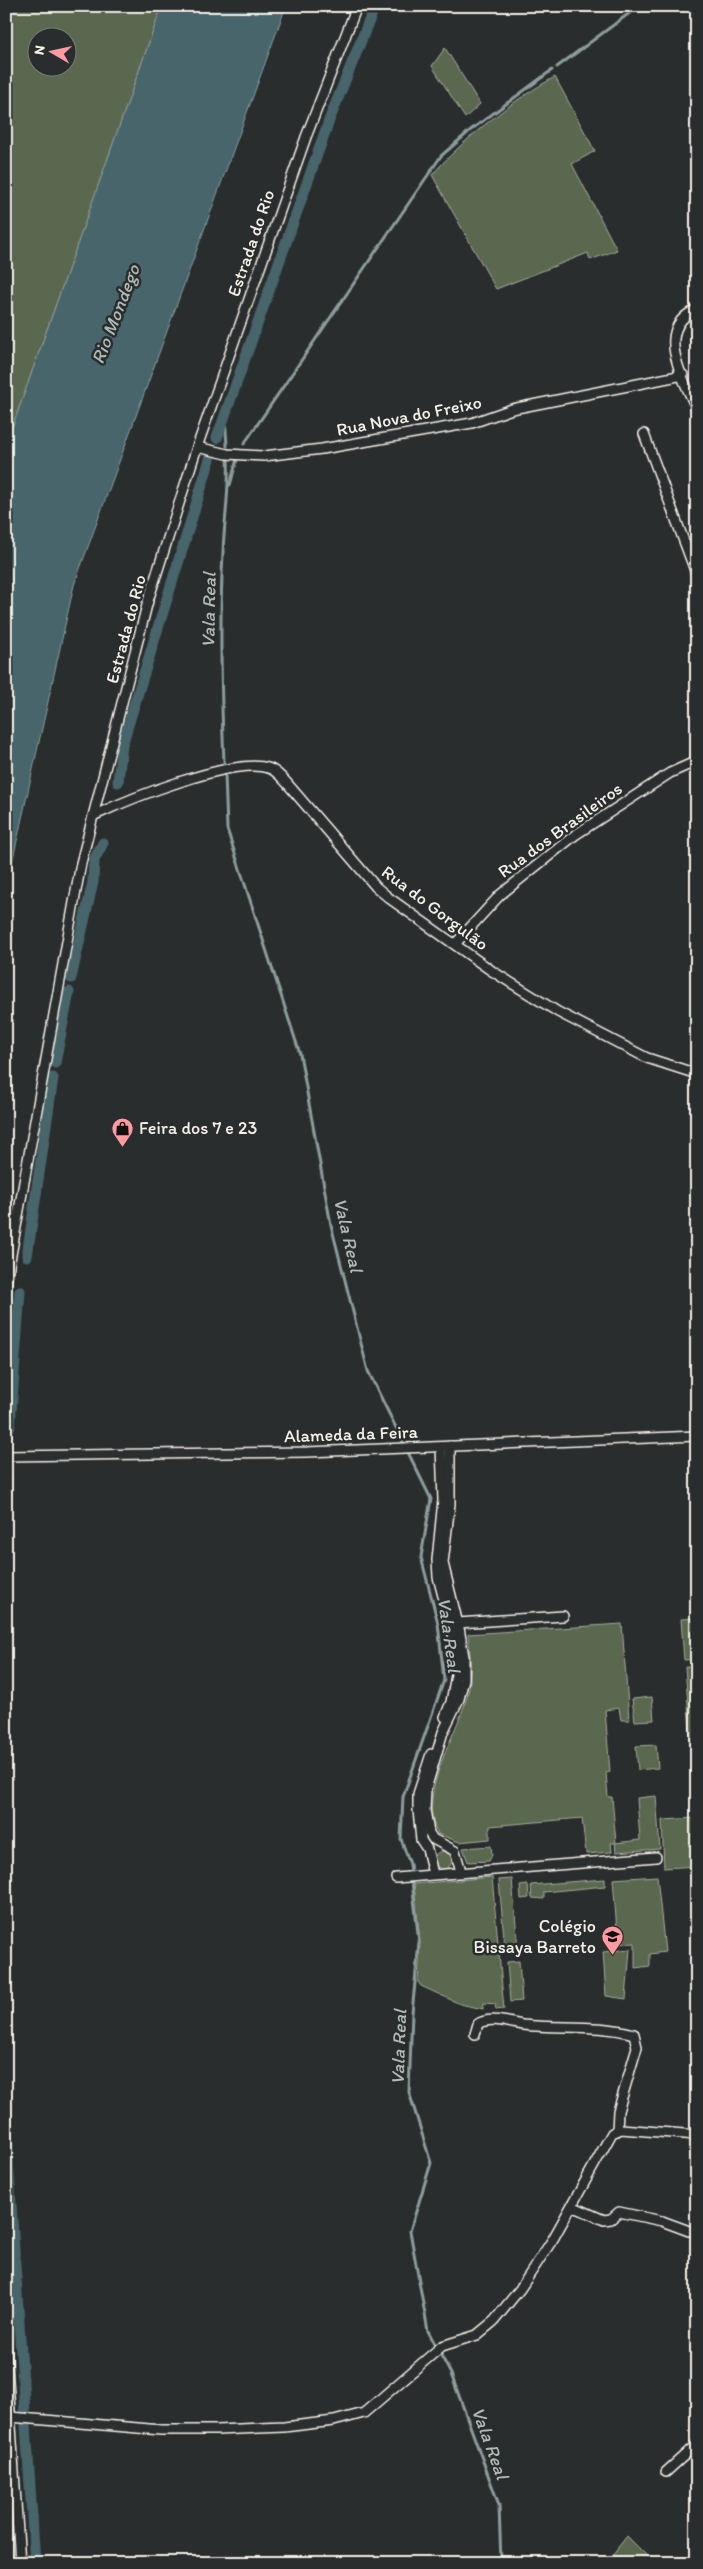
<svg xmlns="http://www.w3.org/2000/svg" width="703" height="2569" viewBox="0 0 703 2569" font-family="Itim,sans-serif">
<style>
.green{fill:#5a6850;stroke:#a7ac9c;fill-rule:evenodd}
.water{fill:#47656a;stroke:#8c9d9c}
.lines{fill:none;stroke-linecap:round;stroke-linejoin:round}
.stream{stroke:#8c9d9c;stroke-width:3}
.canal{stroke:#47656a;stroke-width:11}
.street-casing{stroke:#f4f1e8;stroke-width:12}
.street{stroke:#2a2d2e;stroke-width:9}
.labels{text-anchor:middle;stroke-width:5;stroke-linejoin:round;paint-order:stroke}
.street-label{font-size:18px;fill:#f4f1e8;stroke:#2a2d2e}
.poi-label{font-size:18px;fill:#f4f1e8;stroke:#2a2d2e;text-anchor:start}
.water-label{font-size:19px;font-style:italic;fill:#afb9b6;stroke:#2a2d2e}
</style>
<rect width="100%" height="100%" fill="#2a2d2e"/>
<filter id="ink" filterUnits="userSpaceOnUse"><feTurbulence type="fractalNoise" baseFrequency=".02" numOctaves="2"/><feDisplacementMap in="SourceGraphic" scale="10" xChannelSelector="R" yChannelSelector="G"/><feConvolveMatrix kernelMatrix="1 2 1 2 8 2 1 2 1" color-interpolation-filters="sRGB"/></filter>
<g filter="url(#ink)">
<g class="green">
<path d="M6,6H162L6,445ZM38,38H68V68H38Z"/>
<path d="M445,48L480,104L465,118L432,66Z"/>
<path d="M555,77L595,151L572,164L617,250L590,260L588,253L496,289L432,175C461,141 515,98 555,77Z"/>
<path d="M697,1618V1659L684,1660L681,1619Z"/>
<path d="M622,1624L629,1720H621L619,1708L605,1710L610,1772L606,1773L608,1797H612L616,1843L640,1840L637,1798L656,1796L660,1849L616,1852L615,1843H611L612,1852L586,1854L582,1818L490,1826V1839L459,1842L438,1834C415,1791 461,1731 469,1688C472,1670 470,1652 468,1634Z"/>
<path d="M697,1666V1866L664,1868L662,1820L697,1818L685,1667Z"/>
<path d="M652,1697L654,1720L635,1721L632,1699Z"/>
<path d="M656,1745L658,1768L638,1770L636,1746Z"/>
<path d="M491,1846L492,1855L489,1861L468,1862L463,1848Z"/>
<circle cx="443" cy="1860" r="9"/>
<path d="M657,1876L665,1952L650,1954V1966L635,1968V1943L618,1944L613,1879Z"/>
<path d="M492,1877L504,2009L496,2010L495,2004L484,2003L483,2009L460,2004L421,1986L418,1982L420,1942L414,1884Z"/>
<path d="M512,1879L518,1949L505,1950L499,1880Z"/>
<path d="M605,1879V1886L544,1892V1899L532,1898L531,1885Z"/>
<path d="M528,1885L529,1898L521,1899L520,1886Z"/>
<path d="M630,1949L626,1999L606,1996L603,1952Z"/>
<path d="M519,1961L522,2001L510,2002L507,1962Z"/>
<path d="M627,2536L654,2563H606Z"/>
</g>
<path class="water" d="M162,6H286L74,585L6,890V445Z"/>
<g class="lines">
<g class="stream">
<path d="M557,67L639,6"/>
<path d="M225,415L227,446"/>
<path d="M244,444L441,156L472,129L552,70"/>
<path d="M230,485L237,459"/>
<path d="M224,762C221,693 219,623 223,553C224,521 230,490 228,458"/>
<path d="M225,774L227,829L300,1054L331,1225L368,1371L431,1499L421,1557L438,1623L444,1680L403,1797L401,1839L410,1864L419,1942L412,2013L409,2092L431,2163L410,2231L428,2331L451,2374L499,2505L501,2563"/>
</g>
<g class="canal">
<path d="M217,438L330,118L375,6"/>
<path d="M118,782L122,745L210,459"/>
<path d="M71,978L93,882L94,860L103,843"/>
<path d="M55,1063L69,992"/>
<path d="M27,1256L53,1078"/>
<path d="M10,1426L20,1291"/>
<path d="M6,1479L7,1478"/>
<path d="M6,2131L25,2412"/>
<path d="M26,2425L35,2563"/>
</g>
<defs>
<g id="street">
<path d="M697,309C652,329 684,379 697,410"/>
<path d="M644,434L697,576"/>
<path d="M197,447L227,454L264,456L322,449L472,423L512,409L683,375"/>
<path d="M95,815C129,799 233,757 268,768C276,770 281,777 286,782L376,887L389,898L492,971L558,1012L647,1058L697,1074"/>
<path d="M456,943L500,895L575,835L670,773L697,761"/>
<path d="M6,1283L81,863L148,601L197,447L306,137L357,6"/>
<path d="M450,1446V1504L443,1563L459,1628L464,1657V1679L459,1699L443,1732L426,1789L425,1810L429,1833L433,1839L455,1851L461,1871"/>
<path d="M441,1447L443,1500L437,1560L438,1577L456,1646L457,1669L451,1702L445,1717"/>
<path d="M6,1456L307,1452L697,1436"/>
<path d="M458,1623L563,1616"/>
<path d="M431,1754L418,1794V1810L421,1840L427,1849L433,1874"/>
<path d="M396,1878L656,1857"/>
<path d="M475,2034L478,2024C489,2016 510,2023 523,2025C560,2029 599,2024 634,2034L637,2047L618,2111L617,2131"/>
<path d="M572,2206L604,2220L611,2219L619,2212L662,2221L689,2231"/>
<path d="M6,2350L20,2563"/>
<path d="M10,2417L161,2430H217L284,2427L334,2421L364,2413L442,2346L477,2335L494,2321L520,2289L553,2239L612,2133L621,2129L697,2135"/>
<path d="M666,2472L697,2444"/>
</g>
</defs>
<use href="#street" class="street-casing"/>
<use href="#street" class="street"/>
</g>
</g>
<defs>
<symbol id="shop-pin" viewBox="-11 -11 22 30"><path d="M0 17L-7.5 6A9.5 9.5 0 1 1 7.5 6Z" fill="#ff9aa2" stroke="#2a2d2e"/><path d="M-5-2.5h2.3a2.7 3.5 0 0 1 5.4 0H5L5.5 6h-11ZM-1.5-2.5h3a1.5 2.3 0 0 0-3 0Z" fill="#111"/></symbol>
<symbol id="school-pin" viewBox="-11 -11 22 30"><path d="M0 17L-7.5 6A9.5 9.5 0 1 1 7.5 6Z" fill="#ff9aa2" stroke="#2a2d2e"/><path d="M0-5L7-2L0 1L-7-2ZM-4 1L0 2.5L4 1V4Q0 6-4 4Z" fill="#111"/></symbol>
</defs>
<g fill-rule="evenodd">
<use href="#shop-pin" x="110" y="1116" width="25" height="34"/>
<use href="#school-pin" x="600" y="1924" width="25" height="34"/>
</g>
<g class="labels">
<g class="street-label">
<text transform="translate(251 243) rotate(-71)" y="6">Estrada do Rio</text>
<text transform="translate(409 416) rotate(-11)" y="6">Rua Nova do Freixo</text>
<text transform="translate(126 629) rotate(-75)" y="6">Estrada do Rio</text>
<text transform="translate(560 830) rotate(-36)" y="6">Rua dos Brasileiros</text>
<text transform="translate(435 908) rotate(37)" y="6">Rua do Gorgulão</text>
<text transform="translate(351 1434) rotate(-2)" y="6">Alameda da Feira</text>
</g>
<g class="poi-label">
<text x="139" y="1134">Feira dos 7 e 23</text>
<text x="596" y="1932" text-anchor="end">Colégio<tspan x="596" dy="21">Bissaya Barreto</tspan></text>
</g>
<g class="water-label">
<text transform="translate(115 314) rotate(-69)" y="7">Rio Mondego</text>
<text transform="translate(208 610) rotate(-89)" y="7">Vala Real</text>
<text transform="translate(349 1235) rotate(77)" y="7">Vala Real</text>
<text transform="translate(450 1635) rotate(82)" y="7">Vala Real</text>
<text transform="translate(398 2047) rotate(-88)" y="7">Vala Real</text>
<text transform="translate(491 2443) rotate(70)" y="7">Vala Real</text>
</g>
</g>
<rect width="703" height="2569" fill="none" stroke="#2a2d2e" stroke-width="25"/>
<rect x="12" y="12" width="678" height="2544" fill="none" stroke="#f4f1e8" stroke-width="2" filter="url(#ink)"/>
<g transform="translate(52 52) rotate(279)"><circle r="24" fill="#2a2d2e" stroke="#7b7b78"/>
<path d="M0-4L9 19L0 12L-9 19Z" fill="#ff9aa2"/>
<text y="-8" font-size="14" font-weight="bold" text-anchor="middle" fill="#f4f1e8">N</text>
</g>
</svg>
